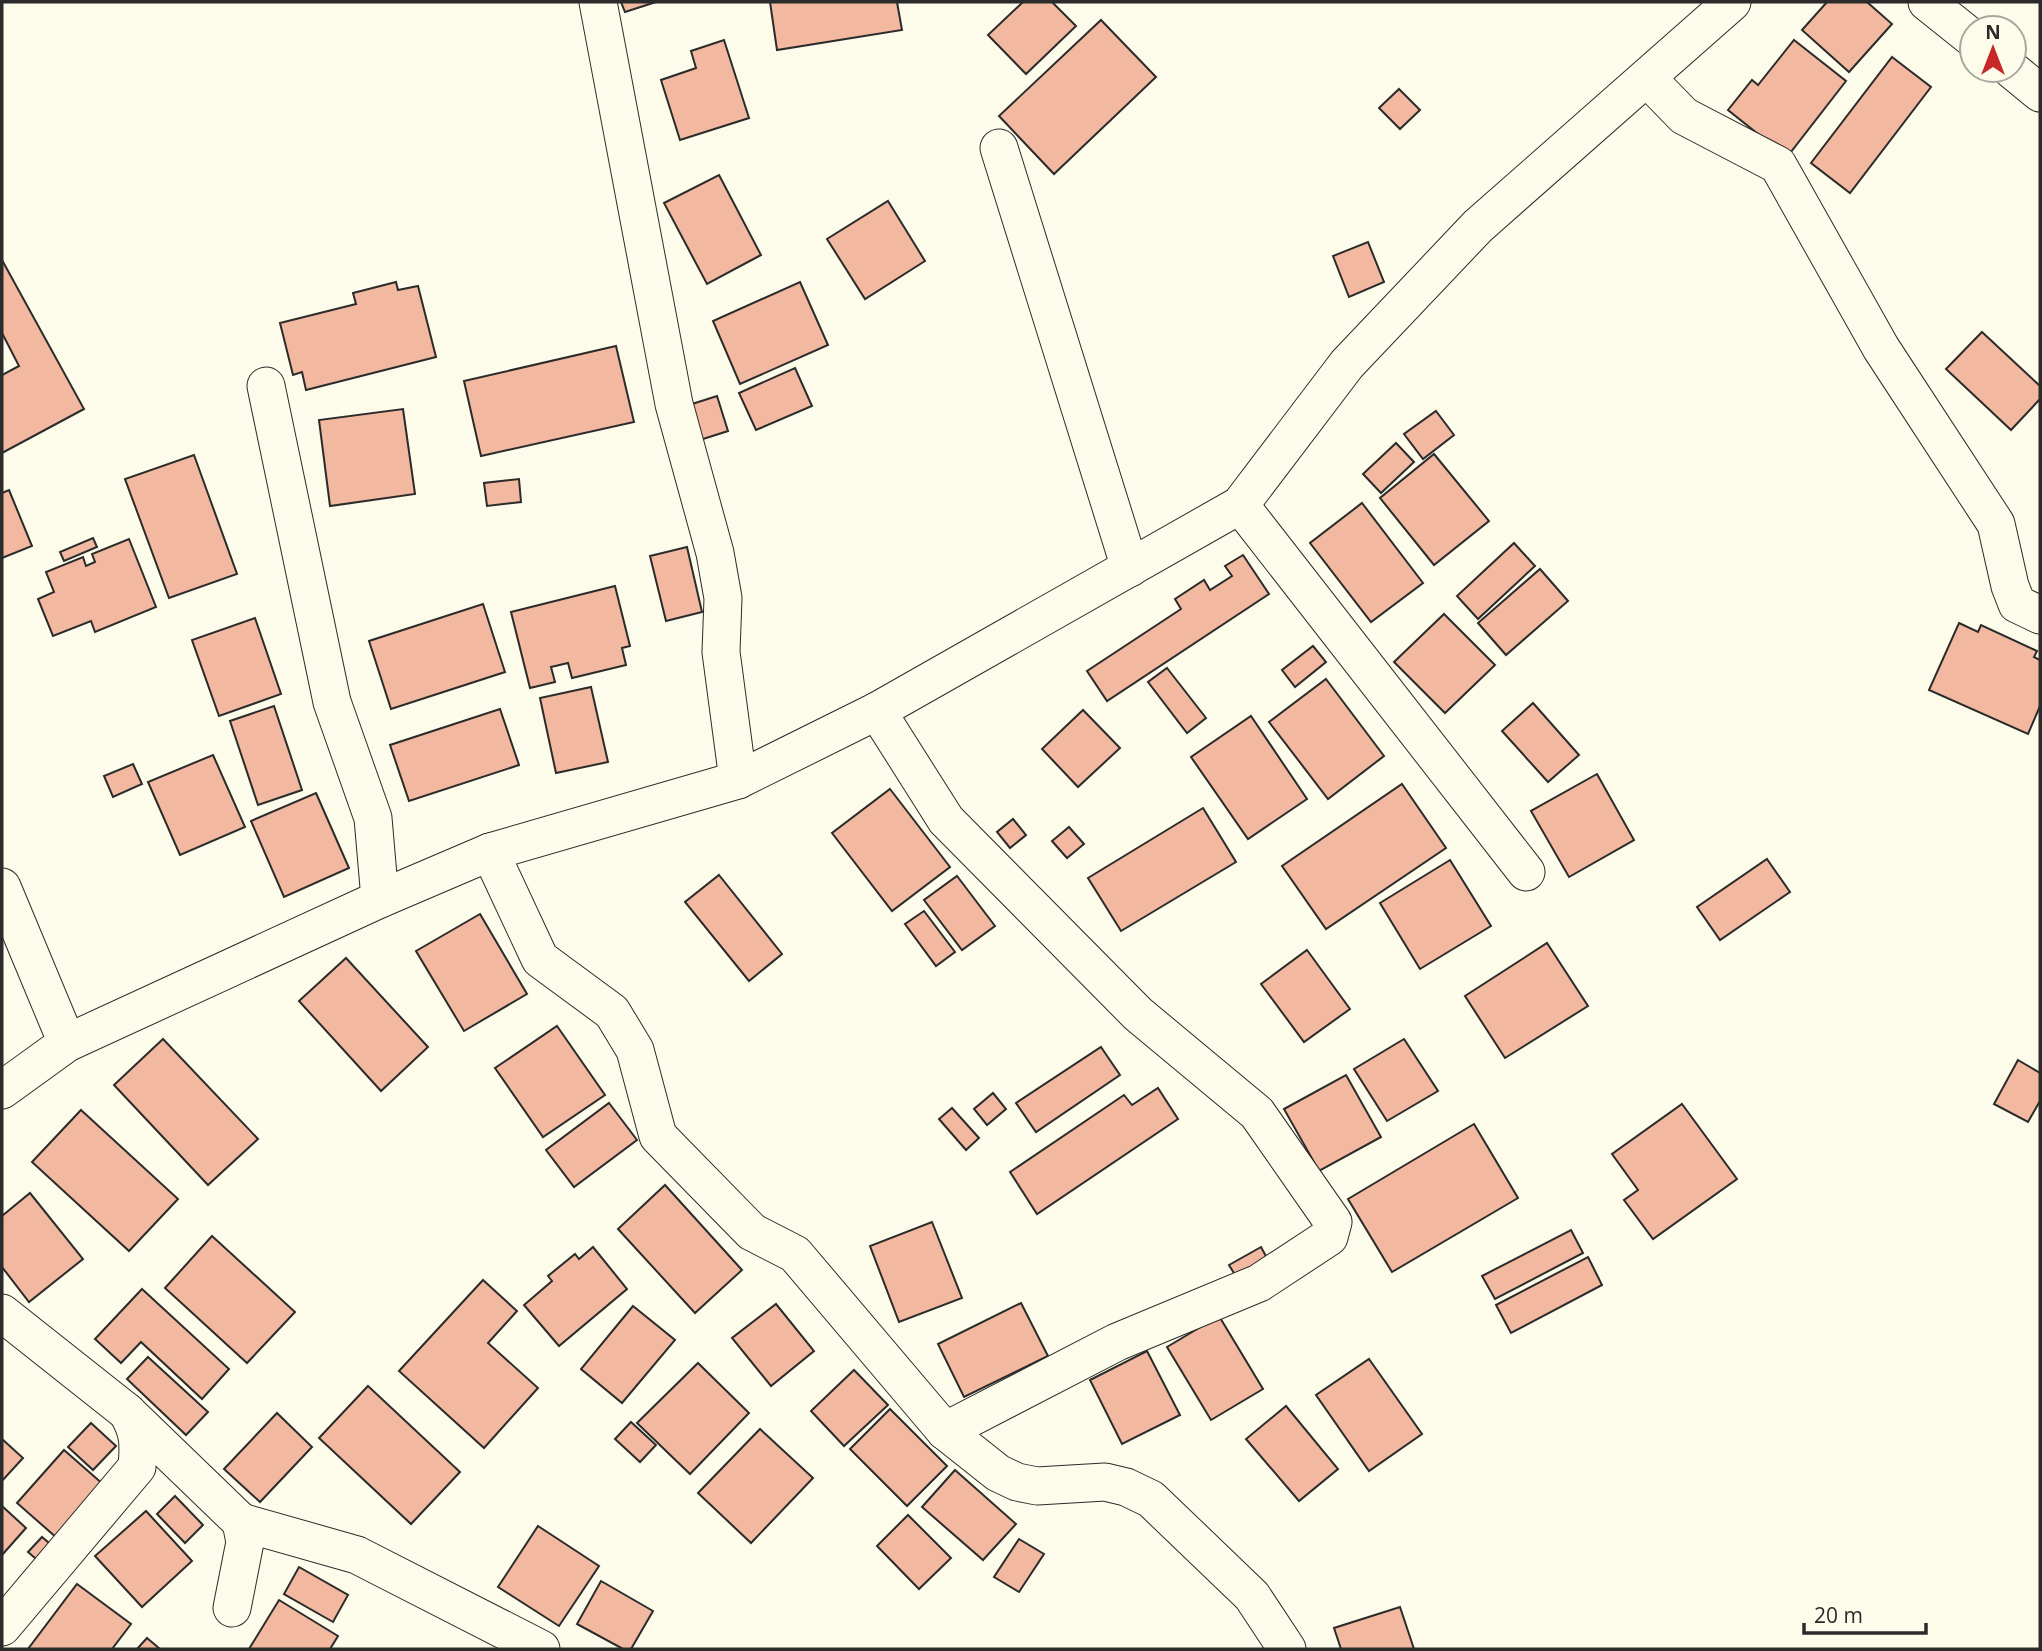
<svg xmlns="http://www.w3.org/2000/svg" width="2042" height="1651" viewBox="0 0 2042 1651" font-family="'Open Sans',sans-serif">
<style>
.building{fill:#f2b8a0;stroke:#2b2b2b;stroke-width:2}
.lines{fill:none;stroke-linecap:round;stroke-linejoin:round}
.street-casing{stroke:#2b2b2b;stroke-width:39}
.street{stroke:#fdfbea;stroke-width:37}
</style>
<rect width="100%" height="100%" fill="#fdfbea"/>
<g class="building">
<path d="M621,2H656L625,12Z"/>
<path d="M770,2H897L902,30L777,50Z"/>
<path d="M1023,2H1052L1076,26L1026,74L988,35Z"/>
<path d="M1827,2H1867L1892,24L1849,72L1802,30Z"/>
<path d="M1101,20L1156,77L1054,174L999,116Z"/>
<path d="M724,40L749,118L680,140L661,80L696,68L691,51Z"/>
<path d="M1794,40L1846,81L1787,157L1728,110L1752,80L1758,85Z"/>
<path d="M1892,57L1931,87L1850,193L1811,163Z"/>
<path d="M1399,89L1420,110L1400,129L1379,108Z"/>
<path d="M719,175L761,255L707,284L664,203Z"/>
<path d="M888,201L925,261L865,299L827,239Z"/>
<path d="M1368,242L1384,282L1349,297L1333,256Z"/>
<path d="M2,260L84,409L2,453V375L19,366L2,333Z"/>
<path d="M396,282L398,290L418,286L436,357L306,390L302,372L293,375L280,323L356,304L353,293Z"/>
<path d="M800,282L828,345L740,384L713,321Z"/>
<path d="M1982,332L2040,386V399L2011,430L1946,369Z"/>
<path d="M616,346L634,422L481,456L464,381Z"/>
<path d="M795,368L812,406L756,430L739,393Z"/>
<path d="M717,396L728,431L700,440L689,405Z"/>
<path d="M403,409L415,494L330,506L319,420Z"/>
<path d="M1436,411L1454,435L1423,459L1404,434Z"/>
<path d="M1396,443L1414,462L1381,493L1363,474Z"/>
<path d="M1434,454L1489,521L1434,565L1380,498Z"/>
<path d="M194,455L237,574L169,598L125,479Z"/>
<path d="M519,479L521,502L487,506L484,483Z"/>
<path d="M9,490L32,546L2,558V493Z"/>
<path d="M1362,503L1423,583L1371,622L1310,543Z"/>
<path d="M93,538L97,547L64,561L60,552Z"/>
<path d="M129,539L156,607L95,632L91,621L53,636L38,599L54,592L46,572L83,557L86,566L95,562L92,554Z"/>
<path d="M1514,543L1535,566L1478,619L1457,596Z"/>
<path d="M687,547L702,612L666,621L650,556Z"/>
<path d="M1243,555L1269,594L1107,701L1087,671L1181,609L1175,599L1204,580L1210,590L1232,576L1225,566Z"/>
<path d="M1540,569L1568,601L1506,655L1478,623Z"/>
<path d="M615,586L630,646L622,648L626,665L572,678L568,663L551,667L555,682L530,688L511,612Z"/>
<path d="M483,604L505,672L391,709L369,641Z"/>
<path d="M1444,614L1495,665L1445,713L1394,662Z"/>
<path d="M255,618L281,694L219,716L192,640Z"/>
<path d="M1959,623L1978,632L1981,625L2037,651L2034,657L2040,660V706L2028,734L1929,690Z"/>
<path d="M1313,646L1326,662L1295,687L1282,670Z"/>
<path d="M1167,668L1206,718L1187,733L1148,682Z"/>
<path d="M1326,679L1384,756L1328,799L1269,722Z"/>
<path d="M591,687L608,762L556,773L540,698Z"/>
<path d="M1533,703L1579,755L1548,782L1502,731Z"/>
<path d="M274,706L302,790L258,805L230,721Z"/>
<path d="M500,709L519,765L409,801L390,745Z"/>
<path d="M1083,710L1120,748L1078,787L1042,749Z"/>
<path d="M1251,716L1307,799L1248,839L1191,757Z"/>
<path d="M213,755L245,827L180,855L148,782Z"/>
<path d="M133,764L142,784L113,797L104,776Z"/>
<path d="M1597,774L1634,840L1569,877L1531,811Z"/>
<path d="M1402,784L1446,848L1326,929L1282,866Z"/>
<path d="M890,789L950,867L892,911L832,833Z"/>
<path d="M316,793L349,868L284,897L251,821Z"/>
<path d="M1203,808L1236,862L1121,931L1088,878Z"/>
<path d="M1013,819L1026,835L1010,848L997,832Z"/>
<path d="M1069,827L1084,844L1067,858L1052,841Z"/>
<path d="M1767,859L1790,892L1720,940L1697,907Z"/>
<path d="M1450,860L1491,926L1420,969L1380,903Z"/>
<path d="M719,875L782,954L749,981L685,902Z"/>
<path d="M957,876L995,926L962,950L924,900Z"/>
<path d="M924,911L955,952L936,966L905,924Z"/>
<path d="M480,914L527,994L464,1031L416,951Z"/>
<path d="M1547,943L1588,1006L1505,1058L1465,996Z"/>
<path d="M1307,950L1350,1009L1304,1042L1261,984Z"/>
<path d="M346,958L428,1047L381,1091L299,1001Z"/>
<path d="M557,1026L605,1095L543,1137L495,1068Z"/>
<path d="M163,1039L258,1139L208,1185L114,1085Z"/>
<path d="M1404,1039L1438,1091L1387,1121L1354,1069Z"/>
<path d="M1101,1047L1120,1075L1036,1132L1016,1103Z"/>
<path d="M2018,1060L2040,1073V1101L2028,1122L1994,1104Z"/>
<path d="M1346,1075L1381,1137L1319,1171L1284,1109Z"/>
<path d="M1158,1088L1178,1119L1037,1214L1010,1172L1124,1095L1132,1105Z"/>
<path d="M993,1093L1006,1109L987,1125L974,1109Z"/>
<path d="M609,1103L637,1140L574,1187L546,1150Z"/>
<path d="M1682,1104L1737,1179L1653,1239L1624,1200L1638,1190L1612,1154Z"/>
<path d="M952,1108L979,1138L966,1150L939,1119Z"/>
<path d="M81,1110L178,1199L129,1251L32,1162Z"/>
<path d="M1474,1124L1518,1198L1392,1272L1348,1199Z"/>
<path d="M665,1185L742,1270L695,1313L618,1229Z"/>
<path d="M30,1193L83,1259L29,1302L2,1267V1216Z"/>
<path d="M932,1222L962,1298L899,1322L870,1246Z"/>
<path d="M1571,1230L1583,1253L1495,1299L1482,1276Z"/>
<path d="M212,1236L295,1312L247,1363L165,1288Z"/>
<path d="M593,1247L627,1289L559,1346L524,1305L552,1281L548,1276L575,1254L579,1259Z"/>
<path d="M1261,1247L1274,1271L1243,1288L1229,1265Z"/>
<path d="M1588,1257L1602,1285L1511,1333L1496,1305Z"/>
<path d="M483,1280L517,1311L488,1343L538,1388L484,1448L399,1371Z"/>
<path d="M142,1289L229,1369L202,1399L141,1342L121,1363L95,1339Z"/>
<path d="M1021,1303L1048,1356L964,1397L938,1344Z"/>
<path d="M776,1304L814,1351L771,1386L732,1338Z"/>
<path d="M633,1306L675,1340L622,1403L581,1369Z"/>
<path d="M1219,1316L1263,1389L1211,1420L1167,1347Z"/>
<path d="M1147,1351L1180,1415L1122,1444L1090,1380Z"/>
<path d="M148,1357L208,1412L186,1435L127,1379Z"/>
<path d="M1369,1359L1422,1434L1369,1471L1316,1395Z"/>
<path d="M698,1363L749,1413L690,1474L637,1423Z"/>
<path d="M854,1370L888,1405L844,1446L811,1411Z"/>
<path d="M368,1386L460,1472L411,1524L319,1438Z"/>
<path d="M1286,1406L1338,1469L1299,1501L1246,1439Z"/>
<path d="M890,1409L947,1466L907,1506L850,1449Z"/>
<path d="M277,1413L312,1447L260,1502L224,1469Z"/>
<path d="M631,1422L656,1445L640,1462L615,1439Z"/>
<path d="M91,1423L116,1446L93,1470L68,1447Z"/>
<path d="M760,1429L813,1478L751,1543L698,1493Z"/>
<path d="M2,1439L23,1458L2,1481Z"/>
<path d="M64,1450L112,1492L65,1545L17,1503Z"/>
<path d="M955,1470L1016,1524L983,1560L922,1507Z"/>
<path d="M175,1496L203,1525L185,1543L157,1514Z"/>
<path d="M2,1506L26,1528L2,1555Z"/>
<path d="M146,1511L192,1561L142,1607L95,1556Z"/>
<path d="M908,1515L951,1558L919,1589L877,1546Z"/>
<path d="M538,1526L599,1566L559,1626L498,1587Z"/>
<path d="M42,1537L56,1549L43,1565L28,1552Z"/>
<path d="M1019,1539L1044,1554L1019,1592L994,1577Z"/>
<path d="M299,1567L348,1595L333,1622L284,1594Z"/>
<path d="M601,1581L653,1611L631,1649H623L577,1624Z"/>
<path d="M77,1584L131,1624L112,1649H28Z"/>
<path d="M279,1600L338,1636L330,1649H249Z"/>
<path d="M1400,1607L1414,1649H1341L1334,1628Z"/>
<path d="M147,1638L160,1649H137Z"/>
</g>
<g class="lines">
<defs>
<g id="street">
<path d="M598,2L674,404L715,553L723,598L721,652L738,780"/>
<path d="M1927,2L1972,38"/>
<path d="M2012,70L2040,93"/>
<path d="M1647,78L1684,116L1778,165L1881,348L1996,524L2010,586L2017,604L2040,615"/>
<path d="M999,148L1130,568"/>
<path d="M266,386L332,702L373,818L380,899"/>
<path d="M1240,505L1526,872"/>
<path d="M490,852L540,959L612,1012L635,1050L658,1136L752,1232L795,1254L945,1431L1117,1342L1259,1283L1329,1237L1333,1222L1257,1113L1138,1014L946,820L877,711"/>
<path d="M2,887L67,1043"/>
<path d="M2,1090L67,1043L380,899L490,852L738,780L877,711L1240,505L1347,364L1478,226L1732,2"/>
<path d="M2,1313L127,1412L241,1522L245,1542L232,1608"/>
<path d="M945,1431L998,1473L1017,1482L1037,1486L1105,1482L1126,1487L1151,1499L1252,1596L1287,1649"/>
<path d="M241,1522L357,1555L541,1649"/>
<path d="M2,1627L137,1467C139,1443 139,1432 127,1412"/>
</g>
</defs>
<use href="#street" class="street-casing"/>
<use href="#street" class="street"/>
</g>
<rect width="2042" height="1651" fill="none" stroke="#2b2b2b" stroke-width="7"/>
<g transform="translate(1993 49)"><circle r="33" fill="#fdfbea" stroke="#a9a89e" stroke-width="2"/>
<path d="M0-5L12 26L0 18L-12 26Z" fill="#c62828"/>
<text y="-10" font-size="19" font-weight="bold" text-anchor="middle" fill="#2b2b2b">N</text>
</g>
<path d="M1804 1623v10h122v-10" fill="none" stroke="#2b2b2b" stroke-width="3.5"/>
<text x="1814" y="1623" font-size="21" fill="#2b2b2b" stroke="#fdfbea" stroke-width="5" paint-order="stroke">20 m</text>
</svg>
